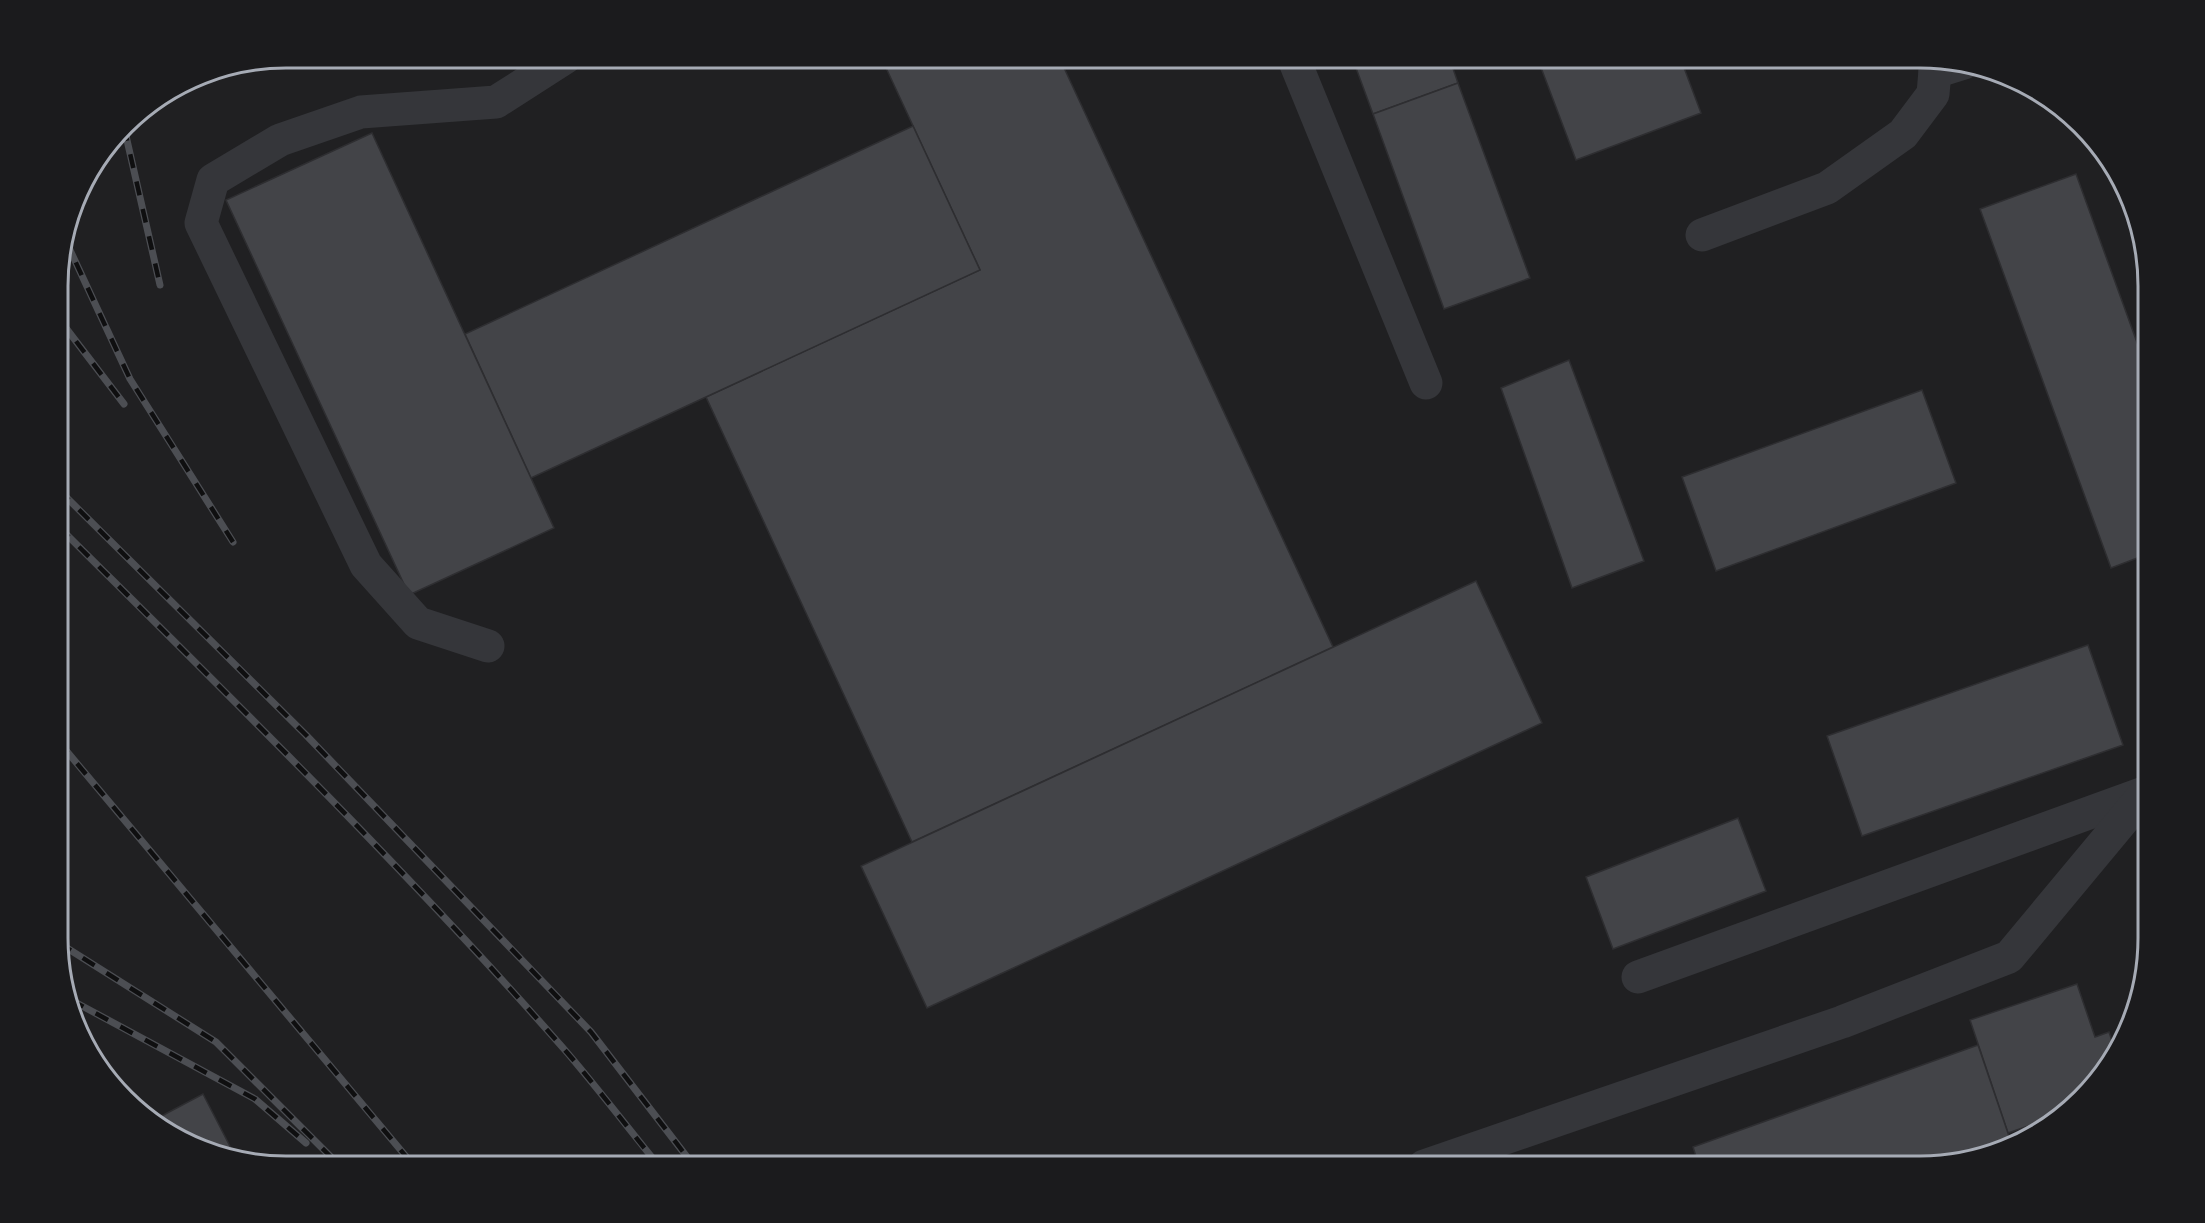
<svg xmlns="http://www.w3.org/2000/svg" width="2205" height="1223" viewBox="0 0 2205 1223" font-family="Lato,sans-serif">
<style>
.built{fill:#202022}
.building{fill:#434448;stroke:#2e2e31;stroke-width:1.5}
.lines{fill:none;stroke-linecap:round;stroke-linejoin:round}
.minor{stroke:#35363a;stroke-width:33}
.rail-casing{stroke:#4c4e53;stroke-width:7}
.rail{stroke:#0f0f10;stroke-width:4.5;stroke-dasharray:14;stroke-linecap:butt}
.rim{fill:none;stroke:#a6abb5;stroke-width:3}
</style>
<rect width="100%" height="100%" fill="#141415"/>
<path class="built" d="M285,57H1920L1979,65L2034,87L2110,159L2136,212L2147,270L2148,952L2118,1052L2046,1128L1993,1154L1934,1166H285L226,1158L171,1136L96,1065L59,967V256L81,184L134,114L198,74Z"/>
<g class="building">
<path d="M881,57H1059L1333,647L912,842L706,397L980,270Z"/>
<path d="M1352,57H1449L1458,83L1373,114Z"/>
<path d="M1537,57H1680L1701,113L1576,160Z"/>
<path d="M1458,83L1530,278L1444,309L1373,114Z"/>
<path d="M913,126L980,270L531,478L465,334Z"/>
<path d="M372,133L554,528L409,595L226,200Z"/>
<path d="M2076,174L2147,370L2148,554L2111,568L1980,209Z"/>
<path d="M1569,360L1644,561L1572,588L1501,388Z"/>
<path d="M1922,390L1956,483L1716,571L1682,477Z"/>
<path d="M1476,581L1542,723L927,1008L861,866Z"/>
<path d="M2088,645L2123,745L1862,836L1827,736Z"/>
<path d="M1738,818L1766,891L1613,949L1586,877Z"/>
<path d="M2077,984L2095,1037L2109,1032L2116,1053L2057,1116L2008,1133L1970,1020Z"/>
<path d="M1978,1045L2012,1145L1997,1152L1934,1166H1699L1693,1147Z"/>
<path d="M203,1094L235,1156L230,1159L171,1136L154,1120Z"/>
</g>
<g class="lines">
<g class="minor">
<path d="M1293,57L1426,383"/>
<path d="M1935,72L1964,63"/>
<path d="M1702,235L1827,188L1903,134L1933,94L1936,59"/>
<path d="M488,646L418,623L366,565L201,223L213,180L280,140L361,112L496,102L566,57"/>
<path d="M1638,977L2141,794"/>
<path d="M1424,1166L1842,1022L2009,957L2148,790"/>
</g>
<defs>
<g id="rail">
<path d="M124,127L160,285"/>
<path d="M64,237L130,379L233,542"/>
<path d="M59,319L124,404"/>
<path d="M59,490L306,735L591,1032L694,1166"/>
<path d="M59,527C231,698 404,867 564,1049C597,1087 627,1127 659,1166"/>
<path d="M59,742L414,1166"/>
<path d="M59,943L216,1042L340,1166"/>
<path d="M71,1000L255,1099L306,1143"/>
</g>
</defs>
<use href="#rail" class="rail-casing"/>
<use href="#rail" class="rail"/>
</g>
<path d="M0 0H2205V1223H0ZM286 68H1920A218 218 0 0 1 2138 286V938A218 218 0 0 1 1920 1156H286A218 218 0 0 1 68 938V286A218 218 0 0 1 286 68Z" fill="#1b1b1d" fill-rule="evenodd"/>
<path class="rim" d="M286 68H1920A218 218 0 0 1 2138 286V938A218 218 0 0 1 1920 1156H286A218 218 0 0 1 68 938V286A218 218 0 0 1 286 68Z"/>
</svg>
